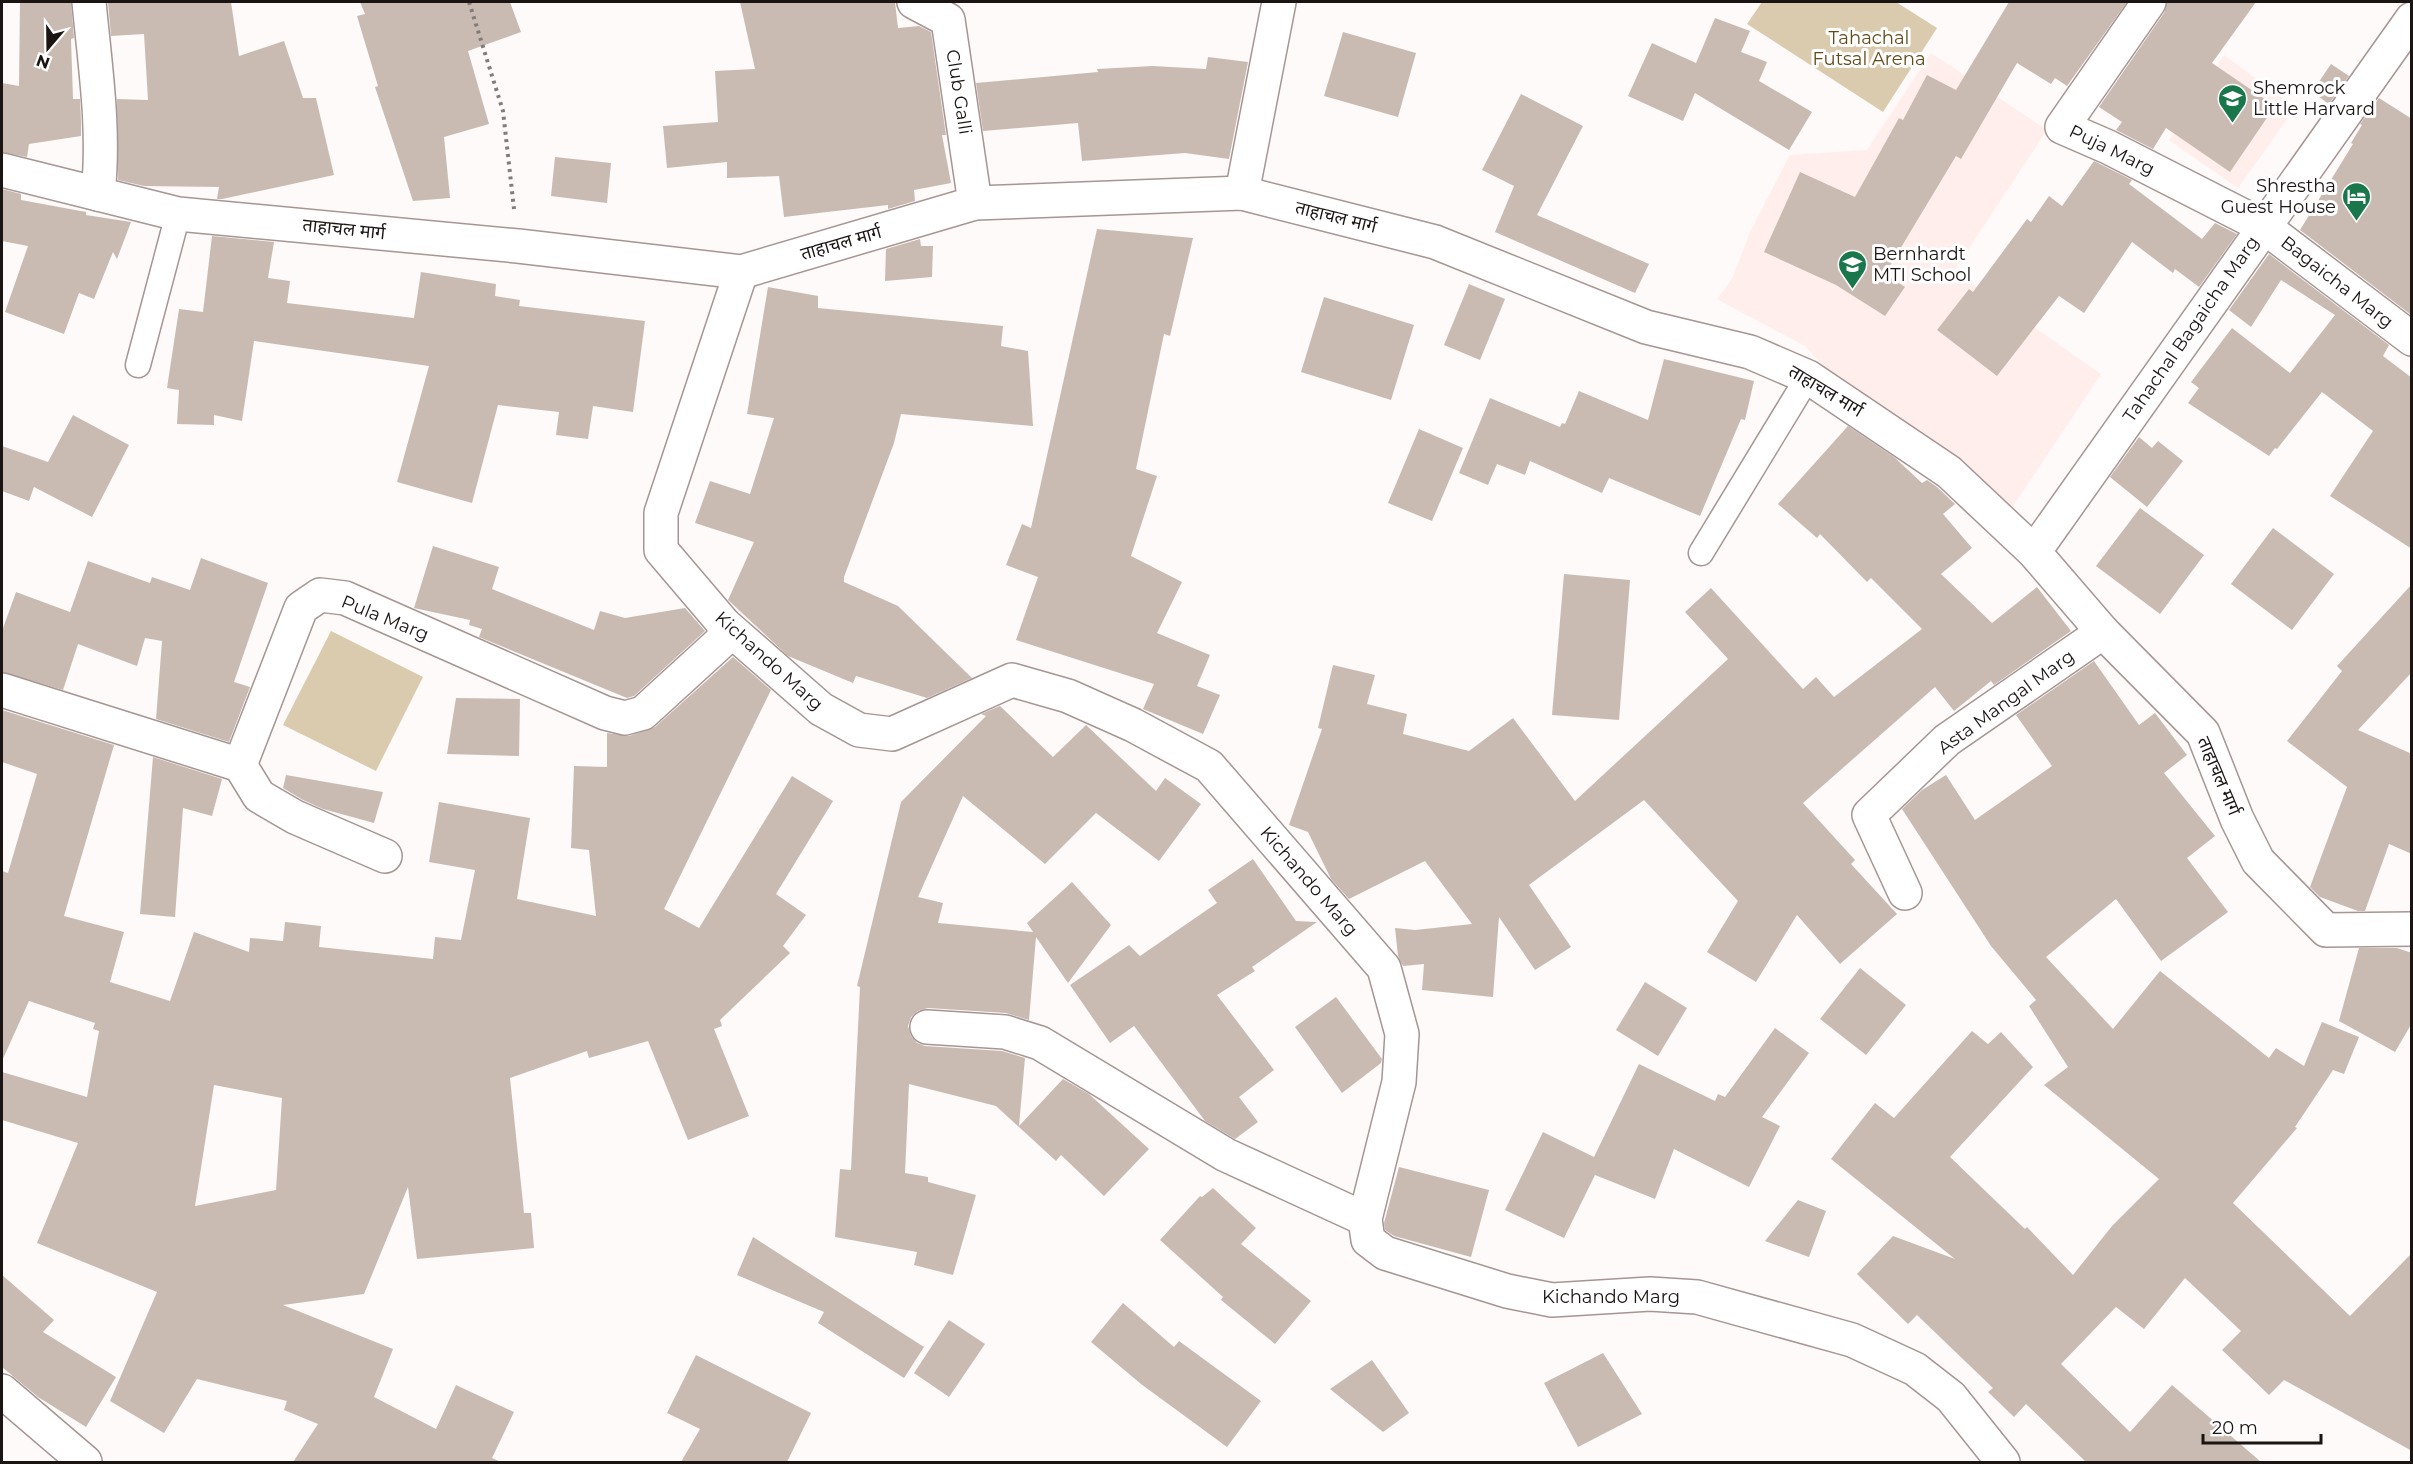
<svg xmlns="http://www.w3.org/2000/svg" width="2413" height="1464" viewBox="0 0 2413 1464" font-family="Montserrat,'Noto Sans Devanagari',sans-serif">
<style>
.built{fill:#ffeeeb}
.green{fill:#dacbaf}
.building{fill:#c9bbb2;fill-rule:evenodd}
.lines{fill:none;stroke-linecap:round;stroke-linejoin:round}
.lane-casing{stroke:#a69592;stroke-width:27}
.street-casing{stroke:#a69592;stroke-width:36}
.secondary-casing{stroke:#a69592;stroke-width:36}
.path{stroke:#807c7b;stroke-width:4;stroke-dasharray:3 4.5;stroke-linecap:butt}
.lane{stroke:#fff;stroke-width:24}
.street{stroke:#fff;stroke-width:33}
.secondary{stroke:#fff;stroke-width:33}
.labels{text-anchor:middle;stroke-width:6;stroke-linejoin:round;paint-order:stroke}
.park-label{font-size:18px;fill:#634a18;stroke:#fff}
.poi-label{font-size:18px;fill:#1a1413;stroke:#fff;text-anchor:start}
.street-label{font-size:18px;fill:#1a1413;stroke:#fff}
</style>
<rect width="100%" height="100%" fill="#fdfaf9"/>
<g class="built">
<path d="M1931,53L2047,130L1954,271L2101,374L2011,509L1845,389L1805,346L1717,299L1732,279L1750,232L1790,155L1867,150Z"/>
<path d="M2224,55L2295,108L2238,188L2169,140Z"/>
</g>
<g class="green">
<path d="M1762,2H1896L1937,28L1883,112L1747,24Z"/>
<path d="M331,631L423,677L376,771L283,725Z"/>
</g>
<g class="building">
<path d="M20,2H71L74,38L71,39L73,99H80L81,122V136L29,144L27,157L2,152V83L19,86Z"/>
<path d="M108,2H231L239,56L284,41L303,98H316L334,175L222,199H217L219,187L144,186L118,180L117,99L148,100L144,34L111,36Z"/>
<path d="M360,2H510L521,32L468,51L489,124L444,137L450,198L413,201L375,87L378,86L357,16L365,14Z"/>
<path d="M740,2H895L898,28L919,26L931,32L946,135H942L951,183L914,190L915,201L888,209V205L784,217L779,176L727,178V162L667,168L663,126L718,122L715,71L755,69Z"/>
<path d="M2009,2H2127L2067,86L2055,78L2051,84L2017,63L1961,159L1956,156L1885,274L1905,287L1885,316L1836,285L1764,252L1800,172L1855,197L1899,118L1903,120L1927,75L1956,90Z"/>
<path d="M2167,2H2256L2212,63L2275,106L2230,172L2166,128L2153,149L2116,130L2122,122L2099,107L2164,13Z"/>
<path d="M1715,18L1750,31L1741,52L1767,62L1759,81L1812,112L1789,150L1695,93L1683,121L1628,96L1652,43L1696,63Z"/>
<path d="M1343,32L1416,53L1398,117L1324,96Z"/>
<path d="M1208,57L1248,62L1229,159L1185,153L1082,161L1078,123L983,131L976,83L1098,72L1097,69L1153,66L1206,69Z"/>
<path d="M2331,64L2349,76L2329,104L2312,92Z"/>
<path d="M1521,94L1583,126L1537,215L1649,264L1635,293L1495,232L1514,186L1482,170Z"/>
<path d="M2379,98L2412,119L2410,314L2300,230L2353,144L2351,143L2362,125L2360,124Z"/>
<path d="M555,157L611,163L607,203L551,196Z"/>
<path d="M2094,161L2132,180L2129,184L2202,239L2215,223L2237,234L2199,287L2175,269L2173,273L2132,242L2084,313L2059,296L1997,376L1937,330L1969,289L1973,292L2027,219L2031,222L2049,196L2062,206Z"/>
<path d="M2,189L21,194V200L86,212V215L131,222L117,259L113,252L94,299L79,293L64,334L5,312L28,246L2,241Z"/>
<path d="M1097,229L1193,238L1170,336L1164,334L1136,469L1157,476L1131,556L1182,582L1157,633L1210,655L1197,686L1220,695L1203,734L1143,709L1154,684L1016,640L1038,577L1006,565L1022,524L1031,528Z"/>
<path d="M212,236L274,242L268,278L290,281L287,303L414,318L421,272L496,284L495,296L520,300L519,306L645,321L633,412L593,406L588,439L556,435L559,412L498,405L472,503L397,482L429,366L254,341L242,421L214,415V425L177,424L179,390L167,388L179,309L203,312Z"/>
<path d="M920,239L921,246H933L932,277L885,281L886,249Z"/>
<path d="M2269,254L2389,345L2383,356L2412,378V549L2330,496L2373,431L2322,392L2277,449L2275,448L2269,456L2188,403L2199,388L2191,382L2232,328L2290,373L2335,315L2281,280L2251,327L2229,310Z"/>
<path d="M1469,284L1505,299L1480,360L1444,345Z"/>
<path d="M768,287L818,296V308L1003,326L1001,346L1028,351L1033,426L901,414L894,443L844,577V582L898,606L972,678L927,698L856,676L853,683L788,656L728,600L754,542L695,523L710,481L750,494L774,418L747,414Z"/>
<path d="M1324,297L1414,325L1391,400L1301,372Z"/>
<path d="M1664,359L1754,381L1745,420L1741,419L1700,516L1609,478L1602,493L1530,461L1525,475L1497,464L1488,485L1459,473L1490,398L1560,427L1562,423L1565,424L1579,391L1648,420Z"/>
<path d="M73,415L129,445L92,517L34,487L29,501L2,491V446L48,462Z"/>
<path d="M1848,426L1894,457L1922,483L1927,480L1937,487L1955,504L1943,514L1972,548L1941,574L1992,623L2037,587L2071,631L1994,685L1991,681L1954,711L1935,687L1803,803L1855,860L1851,864L1897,914L1840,964L1797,915L1756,982L1707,952L1738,901L1644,800L1529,885L1571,947L1535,970L1499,917L1493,997L1422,990L1424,964L1403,966L1398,956L1395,928L1415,930L1472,924L1425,861L1349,899L1331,879L1308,832L1289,825L1322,729L1318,728L1333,665L1375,675L1367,704L1407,714L1403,734L1469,751L1513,718L1575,801L1728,659L1685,612L1711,588L1803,689L1816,677L1834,697L1922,629L1871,578L1867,582L1820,534L1817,538L1778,504Z"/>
<path d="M1419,429L1463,448L1432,521L1388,503Z"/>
<path d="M2139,437L2152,448L2158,441L2183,461L2147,507L2110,477Z"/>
<path d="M2140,508L2204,555L2160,614L2096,566Z"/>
<path d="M2273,528L2334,574L2292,630L2231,584Z"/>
<path d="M433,546L499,567L492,589L594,630L600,611L625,618L685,608L705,631L634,696L627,698L479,637L482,629L469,625L470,620L414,608Z"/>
<path d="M201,558L268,583L234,682L250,687L229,742L156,719L162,641L145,638L137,666L78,644L63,690L2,672V631L16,592L70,612L88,561L150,583L152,577L190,590Z"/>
<path d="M1564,574L1630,580L1619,720L1552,715Z"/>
<path d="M2412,584V672L2358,730L2412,754V854L2389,844L2365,911H2358L2320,897L2310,887L2347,787L2287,741L2342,671L2337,666Z"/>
<path d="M733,657L771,690L664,909L699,928L792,776L833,801L776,894L806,915L783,946L790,953L720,1020L722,1026L714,1029L749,1116L688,1140L648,1041L589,1058L587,1051L510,1078L524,1213H531L534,1248L417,1259L408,1187L364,1294L283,1305L393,1349L374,1397L436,1429L456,1385L514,1412L492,1458L501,1462H293L318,1424L284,1410L287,1401L197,1379L164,1433L110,1401L157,1292L37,1243L78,1143L2,1120V1072L87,1097L99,1031L93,1029L95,1023L29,1001L2,1061V871L8,873L37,774L2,762V710L114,745L64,916L124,932L110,982L170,1001L194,932L249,952L250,938L283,941L285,922L321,926L319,947L433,959L435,937L461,940L475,870L429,862L439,802L530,818L517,899L596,916L589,850L571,848L574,766L607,767V733L629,736L655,727ZM214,1085L282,1098L276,1190L195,1206Z"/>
<path d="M2094,661L2139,725L2155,713L2187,755L2164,773L2215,836L2187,858L2228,912L2161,961L2116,899L2046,957L2113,1029L2160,971L2269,1058L2276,1048L2304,1066L2322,1022L2359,1037L2344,1074L2333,1070L2295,1127L2297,1128L2233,1203L2350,1316L2412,1253V1451L2284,1380L2269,1395L2222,1350L2241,1331L2185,1278L2144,1329L2116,1307L2061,1364L2130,1432L2172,1385L2261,1462H2086L2026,1404L2014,1417L1988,1392L1993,1388L1917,1315L1908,1324L1857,1274L1893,1236L1955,1259L1831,1159L1875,1103L1894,1118L1972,1031L1988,1044L2001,1032L2033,1067L1950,1157L2025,1229L2027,1227L2073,1275L2112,1226L2159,1179L2044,1085L2068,1067L2029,1006L2036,1000L1991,946L1902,809L1922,790L1946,775L1975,820L2052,766L2016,715Z"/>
<path d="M456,698L520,699L519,756L447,754Z"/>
<path d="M1000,706L1053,757L1086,725L1156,791L1165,778L1201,804L1159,861L1096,813L1045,864L963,796L918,897L943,903L938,923L1033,932L1027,923L1072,882L1111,925L1068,983L1036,937L1029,1020L1006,1013L928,1008L918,1011L911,1017L908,1026L911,1036L917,1043L925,1046L1002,1051L1025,1058L1019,1126L1063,1079L1089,1094L1149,1149L1104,1196L1061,1155L1056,1161L996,1106L909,1084L905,1173L928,1177V1182L976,1195L953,1275L914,1265L917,1252L835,1237L840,1169L851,1170L860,987L857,986L901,802L986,716L981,714Z"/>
<path d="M153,757L222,779L212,816L183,808L175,917L140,914Z"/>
<path d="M286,775L383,792L374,823L323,809L303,800L283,788Z"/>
<path d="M1253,859L1296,921L1317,922L1252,967L1255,971L1217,995L1274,1070L1239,1097L1258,1122L1235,1139L1205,1121L1134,1026L1110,1043L1070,985L1129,945L1140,956L1217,903L1208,890Z"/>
<path d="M2359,948H2397L2412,953V1023L2395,1052L2339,1021Z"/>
<path d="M1860,968L1906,1005L1866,1055L1820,1019Z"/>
<path d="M1645,982L1687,1008L1658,1056L1616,1030Z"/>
<path d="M1336,997L1382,1059L1381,1063L1342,1093L1295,1027Z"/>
<path d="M1775,1028L1809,1053L1762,1117L1780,1126L1749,1187L1674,1149L1655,1199L1595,1175L1564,1238L1505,1210L1543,1132L1594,1157L1639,1064L1715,1101L1718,1094L1725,1097Z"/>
<path d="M1399,1167L1489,1190L1471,1257L1394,1236L1385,1230L1384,1223Z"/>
<path d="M1213,1188L1256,1228L1241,1244L1311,1301L1275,1344L1221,1300L1223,1297L1160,1240L1200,1196L1202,1197Z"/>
<path d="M1798,1200L1826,1211L1809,1257L1765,1241Z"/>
<path d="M753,1237L924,1347L904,1378L818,1323L824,1312L737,1275Z"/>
<path d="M2,1275L54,1320L43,1332L116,1377L86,1427L38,1397L2,1367Z"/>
<path d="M1123,1303L1174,1347L1179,1341L1261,1401L1227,1447L1141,1384L1091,1342Z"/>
<path d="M949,1320L985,1344L949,1397L914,1373Z"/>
<path d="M1603,1353L1642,1414L1578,1447L1544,1383Z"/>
<path d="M696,1355L811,1413L787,1462H681L700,1429L667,1413Z"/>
<path d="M1372,1360L1409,1413L1383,1432L1330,1389Z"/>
</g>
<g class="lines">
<defs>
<g id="lane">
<path d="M138,365L178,214"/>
<path d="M1701,553L1808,377"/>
</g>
<g id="street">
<path d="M89,2C95,66 105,129 98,194"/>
<path d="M914,2L948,20L975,203"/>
<path d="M2149,2L2062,127L2108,147L2263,226L2412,339"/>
<path d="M1242,193L1279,2"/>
<path d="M741,272L661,513V550L724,624L821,709L859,730L892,734L1012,680L1068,696L1133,725L1209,766L1384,968L1402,1034L1399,1082L1365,1219L1368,1240L1385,1253L1507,1291L1552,1300L1650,1294L1697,1297L1852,1340L1915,1369L1951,1397L2003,1462"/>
<path d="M2034,552L2412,19"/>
<path d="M2,690L240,765L301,608L320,595L345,598L605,713L625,718L643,713L724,639V624"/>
<path d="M240,765L259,796L295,817L385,856"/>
<path d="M1905,893L1869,815L1947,740L2103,632"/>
<path d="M927,1027L1005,1032L1040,1043L1226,1155L1365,1219"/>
</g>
<g id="secondary">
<path d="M2,170L178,214L518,246L741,272L975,203L1242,193L1435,242L1646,327L1750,352L1808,377L1949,472L2034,552L2103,632L2203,733L2237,819L2258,861L2326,930L2412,929"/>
<path d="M2,1391L85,1462"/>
</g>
</defs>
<use href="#lane" class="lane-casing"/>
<use href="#street" class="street-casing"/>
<use href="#secondary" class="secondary-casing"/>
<path class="path" d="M469,2L503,111L514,209"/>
<use href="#lane" class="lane"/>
<use href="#street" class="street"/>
<use href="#secondary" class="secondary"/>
</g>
<defs>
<symbol id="school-pin" viewBox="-11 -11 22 30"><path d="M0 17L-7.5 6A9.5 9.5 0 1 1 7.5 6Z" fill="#1a764b" stroke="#fff"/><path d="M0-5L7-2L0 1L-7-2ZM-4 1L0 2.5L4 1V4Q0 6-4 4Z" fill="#fff"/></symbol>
<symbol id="hotel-pin" viewBox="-11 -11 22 30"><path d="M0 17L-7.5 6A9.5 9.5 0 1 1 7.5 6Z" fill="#1a764b" stroke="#fff"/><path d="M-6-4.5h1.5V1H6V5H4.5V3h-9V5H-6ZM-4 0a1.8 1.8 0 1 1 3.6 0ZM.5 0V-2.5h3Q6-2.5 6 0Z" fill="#fff"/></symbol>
</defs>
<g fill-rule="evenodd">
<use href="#school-pin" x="2216" y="82" width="33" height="45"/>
<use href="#hotel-pin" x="2340" y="180" width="33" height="45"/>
<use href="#school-pin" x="1836" y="248" width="33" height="45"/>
</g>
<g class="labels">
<g class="park-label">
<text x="1869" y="44">Tahachal<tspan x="1869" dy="21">Futsal Arena</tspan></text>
</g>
<g class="poi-label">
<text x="2253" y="94">Shemrock<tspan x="2253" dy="21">Little Harvard</tspan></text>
<text x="2336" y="192" text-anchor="end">Shrestha<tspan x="2336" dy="21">Guest House</tspan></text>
<text x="1873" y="260">Bernhardt<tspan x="1873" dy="21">MTI School</tspan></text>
</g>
<g class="street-label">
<text transform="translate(959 92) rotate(81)" y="6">Club Galli</text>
<text transform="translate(2112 150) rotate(26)" y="6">Puja Marg</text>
<text transform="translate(1336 217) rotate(14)" y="6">ताहाचल मार्ग</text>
<text transform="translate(344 229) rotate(6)" y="6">ताहाचल मार्ग</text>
<text transform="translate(841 243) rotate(-16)" y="6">ताहाचल मार्ग</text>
<text transform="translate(2337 282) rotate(38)" y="6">Bagaicha Marg</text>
<text transform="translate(2191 329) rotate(-55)" y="6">Tahachal Bagaicha Marg</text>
<text transform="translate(1826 391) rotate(31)" y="6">ताहाचल मार्ग</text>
<text transform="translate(385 618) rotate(22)" y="6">Pula Marg</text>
<text transform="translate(769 661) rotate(42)" y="6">Kichando Marg</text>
<text transform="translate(2006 702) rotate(-36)" y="6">Asta Mangal Marg</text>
<text transform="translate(2219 776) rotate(67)" y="6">ताहाचल मार्ग</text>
<text transform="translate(1309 881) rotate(49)" y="6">Kichando Marg</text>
<text x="1611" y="1303">Kichando Marg</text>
</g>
</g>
<rect width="2413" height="1464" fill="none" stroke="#1a1413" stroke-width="6"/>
<g transform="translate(48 48) rotate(200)" stroke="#ffffff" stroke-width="4.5" paint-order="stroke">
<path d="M0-4.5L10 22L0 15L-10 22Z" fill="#1a1413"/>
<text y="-9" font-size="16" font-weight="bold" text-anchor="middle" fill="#1a1413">N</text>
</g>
<path d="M2203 1434v9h118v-9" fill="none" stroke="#1a1413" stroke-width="3"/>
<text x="2212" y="1434" font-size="18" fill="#1a1413" stroke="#ffffff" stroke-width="4.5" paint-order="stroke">20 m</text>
</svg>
